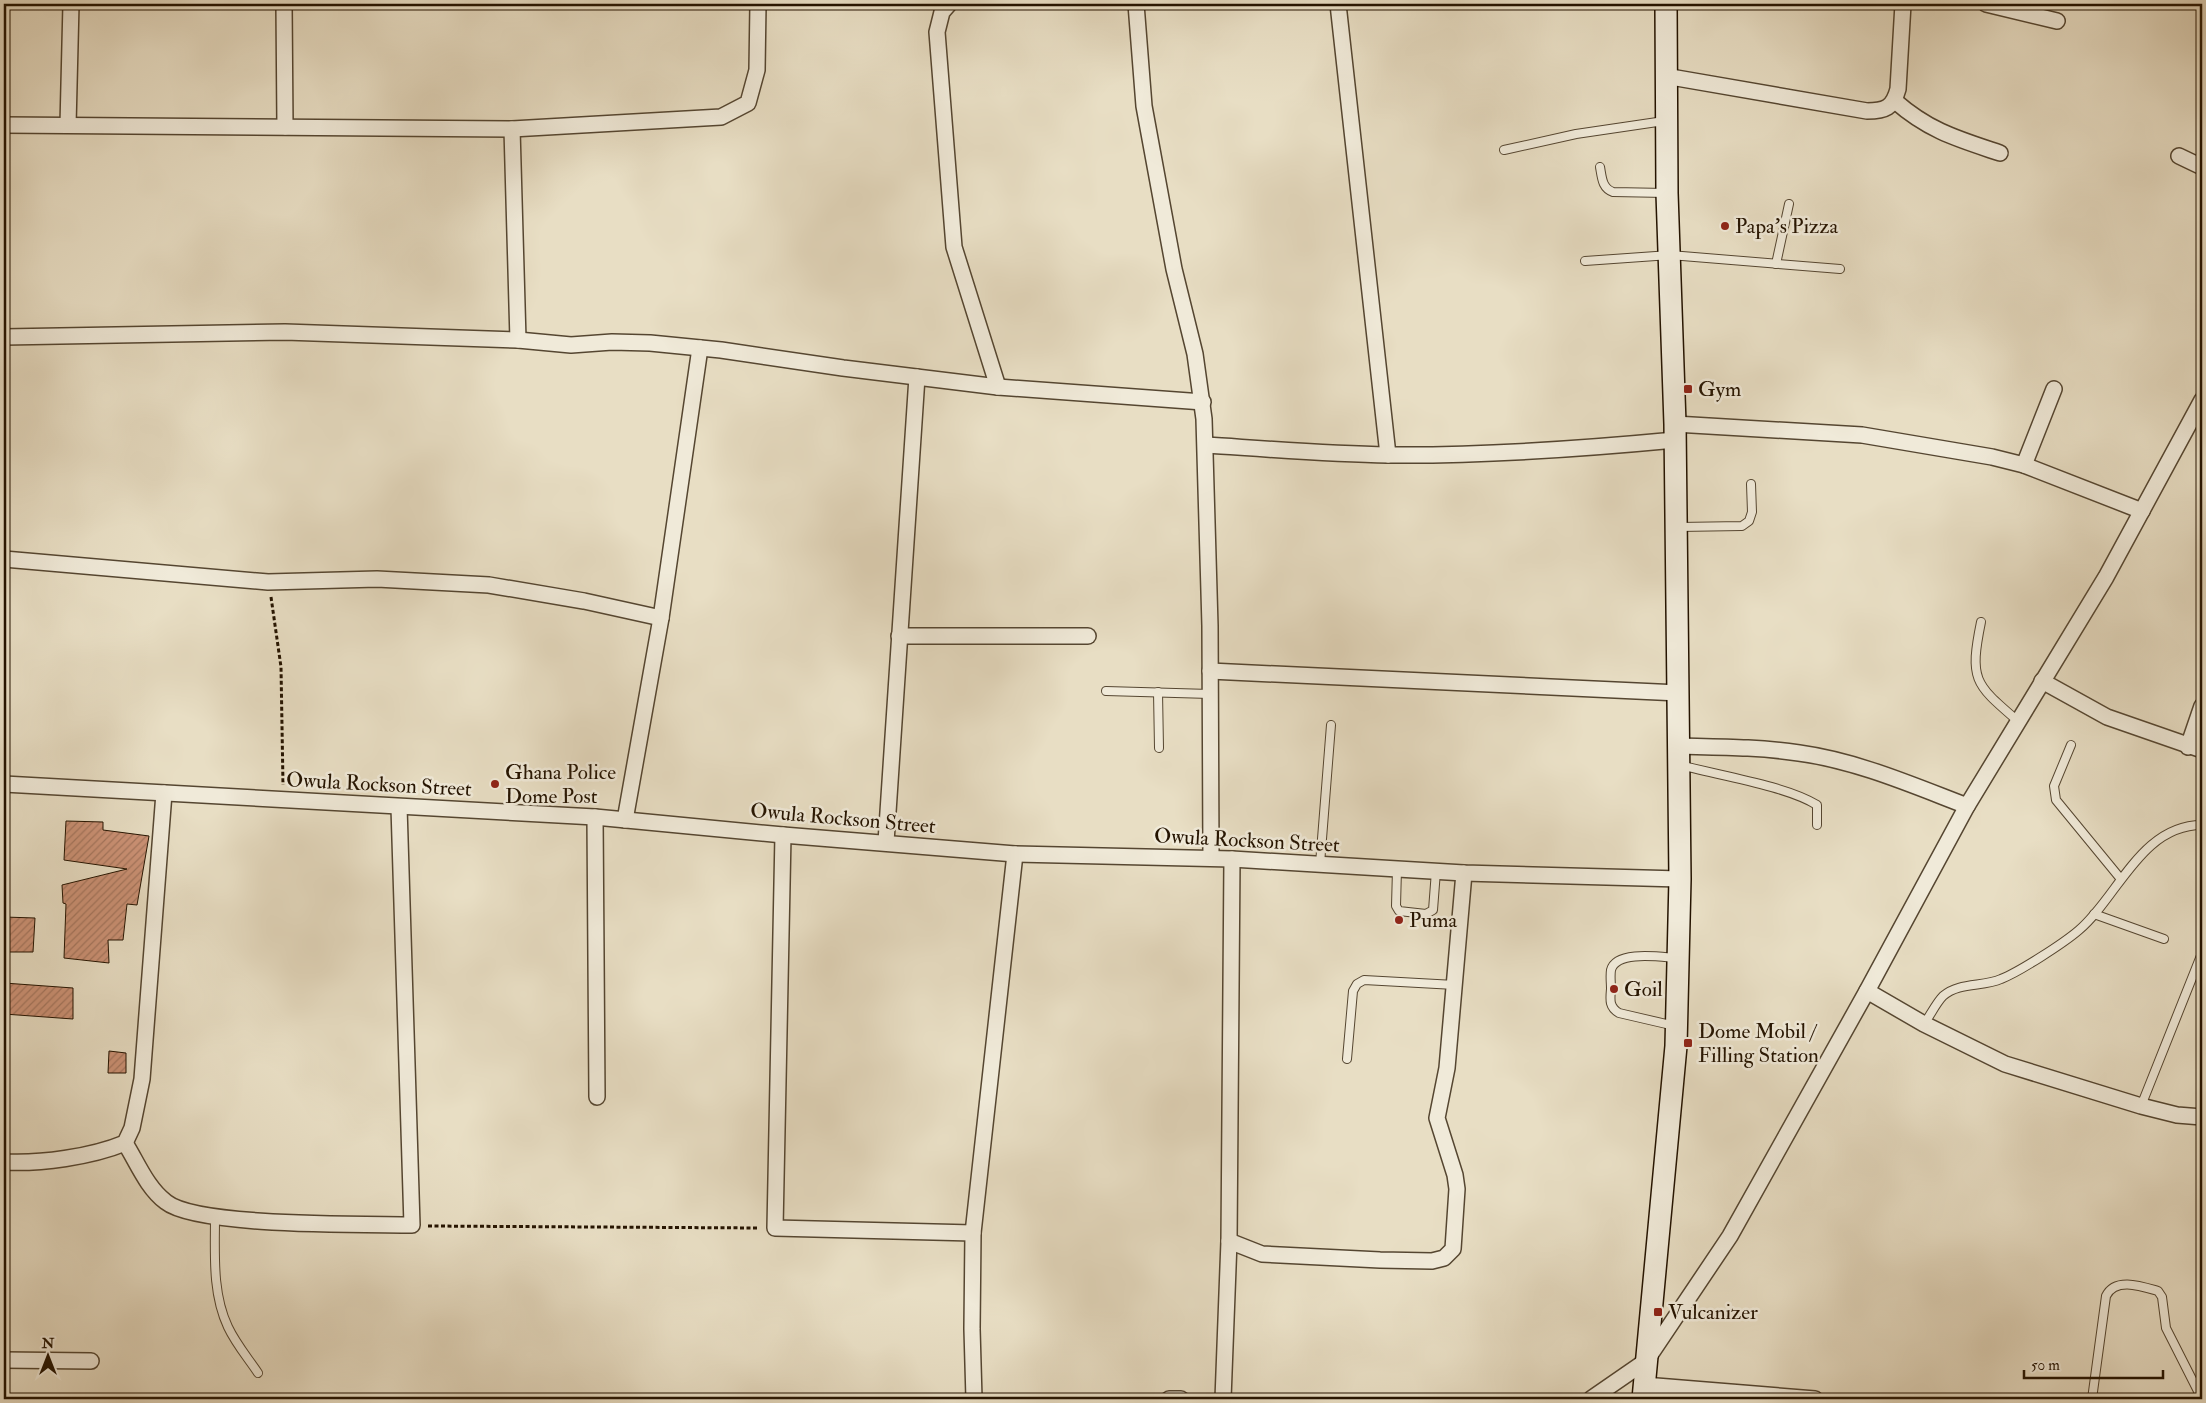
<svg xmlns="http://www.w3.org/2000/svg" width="2206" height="1403" viewBox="0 0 2206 1403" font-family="'IM FELL Double Pica',serif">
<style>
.building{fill:url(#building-hatch);stroke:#241300}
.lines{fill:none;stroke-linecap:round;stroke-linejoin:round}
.lane-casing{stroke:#554631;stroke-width:10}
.street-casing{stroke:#554631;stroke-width:18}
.secondary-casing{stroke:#241300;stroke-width:24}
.path{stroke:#241300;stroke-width:3;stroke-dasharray:4 2.5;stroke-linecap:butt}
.lane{stroke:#f0ead9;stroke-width:8}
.street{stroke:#f0ead9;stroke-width:15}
.secondary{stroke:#f0ead9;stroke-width:21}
.poi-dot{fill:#8f2418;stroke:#f0ead9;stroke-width:2}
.labels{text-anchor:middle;stroke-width:5;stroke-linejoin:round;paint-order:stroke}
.poi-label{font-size:21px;fill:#241300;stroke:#f0ead9;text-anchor:start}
.street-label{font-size:21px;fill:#241300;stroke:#f0ead9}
</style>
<defs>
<pattern id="building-hatch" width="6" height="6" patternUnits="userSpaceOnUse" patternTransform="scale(1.25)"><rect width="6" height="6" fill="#cc9276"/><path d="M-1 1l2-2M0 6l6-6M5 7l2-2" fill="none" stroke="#a5765e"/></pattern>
</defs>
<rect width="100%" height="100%" fill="#e8dec4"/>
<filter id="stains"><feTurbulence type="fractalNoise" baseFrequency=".004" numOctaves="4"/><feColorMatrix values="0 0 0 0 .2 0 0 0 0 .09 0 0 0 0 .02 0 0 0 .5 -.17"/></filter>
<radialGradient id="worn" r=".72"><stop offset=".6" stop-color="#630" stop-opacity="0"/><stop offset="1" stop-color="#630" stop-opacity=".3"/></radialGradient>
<g class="building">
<path d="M66,821L103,822V830L149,836L137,905L127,904L123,940H108L109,963L64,958L66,904L63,903L62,885L127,869L64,860Z"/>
<path d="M4,917L35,918L33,952H4Z"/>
<path d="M4,983L73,988V1019L4,1014Z"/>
<path d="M109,1051L126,1053V1073H108Z"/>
</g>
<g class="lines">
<defs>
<g id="lane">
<path d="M1504,150L1576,134L1664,121"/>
<path d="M1600,167C1602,178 1602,188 1613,192L1666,193"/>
<path d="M1585,261L1670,255L1840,269"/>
<path d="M1776,264L1789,204"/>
<path d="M1679,527L1742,526L1749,521L1752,512L1751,484"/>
<path d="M1981,622C1969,681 1975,684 2019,722"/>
<path d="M1106,691L1210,694"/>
<path d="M1158,692L1159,748"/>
<path d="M2071,745L2054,786L2056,800L2120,878"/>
<path d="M1680,765C1717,775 1787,786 1817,805V825"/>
<path d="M1320,864L1331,725"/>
<path d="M1397,869L1396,906L1399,911L1426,914L1433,910L1436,871"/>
<path d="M2094,914L2164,939"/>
<path d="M1924,1024C1930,1016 1936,1003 1943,996C1959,982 1983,987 2001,979C2019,972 2064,943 2079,930C2118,897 2141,825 2202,825"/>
<path d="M1675,1026L1619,1013C1609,1007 1610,1000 1611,989C1611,983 1610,976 1611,970C1616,950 1661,957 1676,958"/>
<path d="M1347,1059L1353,991L1357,984L1364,980L1455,985"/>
<path d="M2141,1106L2202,953"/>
<path d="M215,1216C215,1254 212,1293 228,1327C236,1344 248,1358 258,1373"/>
<path d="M2092,1399L2106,1296C2115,1277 2141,1286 2158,1291L2162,1297L2166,1328L2202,1399"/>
</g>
<g id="street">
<path d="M284,4L285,127"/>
<path d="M949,4L942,12L937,32L954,247L998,387"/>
<path d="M1136,4L1144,106L1174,269L1195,354L1204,419L1210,626L1211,858"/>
<path d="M1338,4L1388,455"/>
<path d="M1986,4L2057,21"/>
<path d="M1665,76L1867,111C1885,111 1893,108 1898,89L1903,4"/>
<path d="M1895,101C1929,131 1958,139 2000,153"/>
<path d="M4,125L512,129L721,117L748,103L757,70L758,4"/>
<path d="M68,125L71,4"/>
<path d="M512,129L518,340"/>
<path d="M2179,156L2202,167"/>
<path d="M4,337L285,332L518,340L571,345L612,342L650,343L721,350L843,368L998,387L1203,402"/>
<path d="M1675,424L1862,435L1992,457L2024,465L2142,511"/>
<path d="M1207,445C1267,449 1328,454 1388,455C1484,456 1580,449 1675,440"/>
<path d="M2024,465L2054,389"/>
<path d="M4,559L268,582L377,579L489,585L584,601L661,618"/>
<path d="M899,636H1088"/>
<path d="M1210,671L1679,693"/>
<path d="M2042,681L2107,717L2202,750"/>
<path d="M1680,746C1720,747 1759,747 1799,753C1857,761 1912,785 1967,806"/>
<path d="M2188,747L2202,706"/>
<path d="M4,784L595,817L783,835L1015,854L1232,859L1464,873L1680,879"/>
<path d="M595,817L597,1097"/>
<path d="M625,820L661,618L700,348"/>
<path d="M783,835L775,1228L973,1233"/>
<path d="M886,842L917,377"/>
<path d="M1867,991L1924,1024L2005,1064L2141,1106L2177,1115L2202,1117"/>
<path d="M125,1143C137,1162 147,1188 166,1202C197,1227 365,1224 412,1225L399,807"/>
<path d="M4,1162C40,1164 91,1157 125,1143L132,1128L142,1079L164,793"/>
<path d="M1229,1241L1262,1254L1380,1260L1432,1261L1444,1258L1453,1249L1457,1189L1455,1175L1437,1118L1447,1068L1464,873"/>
<path d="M4,1360L91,1361"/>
<path d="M1644,1385L1815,1399"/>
<path d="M974,1399L972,1329L973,1233L1015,854"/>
<path d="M1169,1399H1181"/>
<path d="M1223,1399L1229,1241L1232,859"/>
<path d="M1591,1399L1646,1361L1730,1236L1867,991L1967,806L2106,577L2202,400"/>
</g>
<path id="secondary" d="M1643,1399L1676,1046L1680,879L1675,424L1667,193L1666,4"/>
</defs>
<use href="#lane" class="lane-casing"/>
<use href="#street" class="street-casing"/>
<use href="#secondary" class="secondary-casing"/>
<g class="path">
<path d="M271,597L281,667L283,785"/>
<path d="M428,1226L759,1228"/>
</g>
<use href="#lane" class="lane"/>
<use href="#street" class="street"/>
<use href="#secondary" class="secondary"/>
</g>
<g class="poi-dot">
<circle cx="1725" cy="226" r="5"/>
<rect x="1683" y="384" width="10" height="10" rx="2.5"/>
<circle cx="495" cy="784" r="5"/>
<circle cx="1399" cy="920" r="5"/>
<circle cx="1614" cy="989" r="5"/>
<rect x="1683" y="1038" width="10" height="10" rx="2.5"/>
<rect x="1653" y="1307" width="10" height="10" rx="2.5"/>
</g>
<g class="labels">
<g class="poi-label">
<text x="1735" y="233">Papa's Pizza</text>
<text x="1698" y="396">Gym</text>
<text x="505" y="779">Ghana Police<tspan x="505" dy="24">Dome Post</tspan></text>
<text x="1409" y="927">Puma</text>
<text x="1624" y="996">Goil</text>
<text x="1698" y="1038">Dome Mobil /<tspan x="1698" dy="24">Filling Station</tspan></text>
<text x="1668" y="1319">Vulcanizer</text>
</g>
<g class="street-label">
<text transform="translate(379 784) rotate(3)" y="7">Owula Rockson Street</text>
<text transform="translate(843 818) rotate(5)" y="7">Owula Rockson Street</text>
<text transform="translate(1247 840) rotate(3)" y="7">Owula Rockson Street</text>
</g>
</g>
<rect width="2206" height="1403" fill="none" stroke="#e8dec4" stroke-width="20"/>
<rect x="5" y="5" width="2196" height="1393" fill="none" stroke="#241300" stroke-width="2.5"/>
<rect x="10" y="10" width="2186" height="1383" fill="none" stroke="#241300"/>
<g transform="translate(48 1356)" stroke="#f0ead9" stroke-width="4" paint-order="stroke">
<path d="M0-4L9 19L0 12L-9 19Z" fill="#241300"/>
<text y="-8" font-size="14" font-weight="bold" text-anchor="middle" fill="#241300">N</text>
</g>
<path d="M2024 1370v8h139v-8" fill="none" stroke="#241300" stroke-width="2.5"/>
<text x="2031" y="1370" font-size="15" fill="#241300" stroke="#f0ead9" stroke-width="4" paint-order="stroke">50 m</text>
<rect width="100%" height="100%" filter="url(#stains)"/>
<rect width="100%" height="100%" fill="url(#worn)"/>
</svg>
